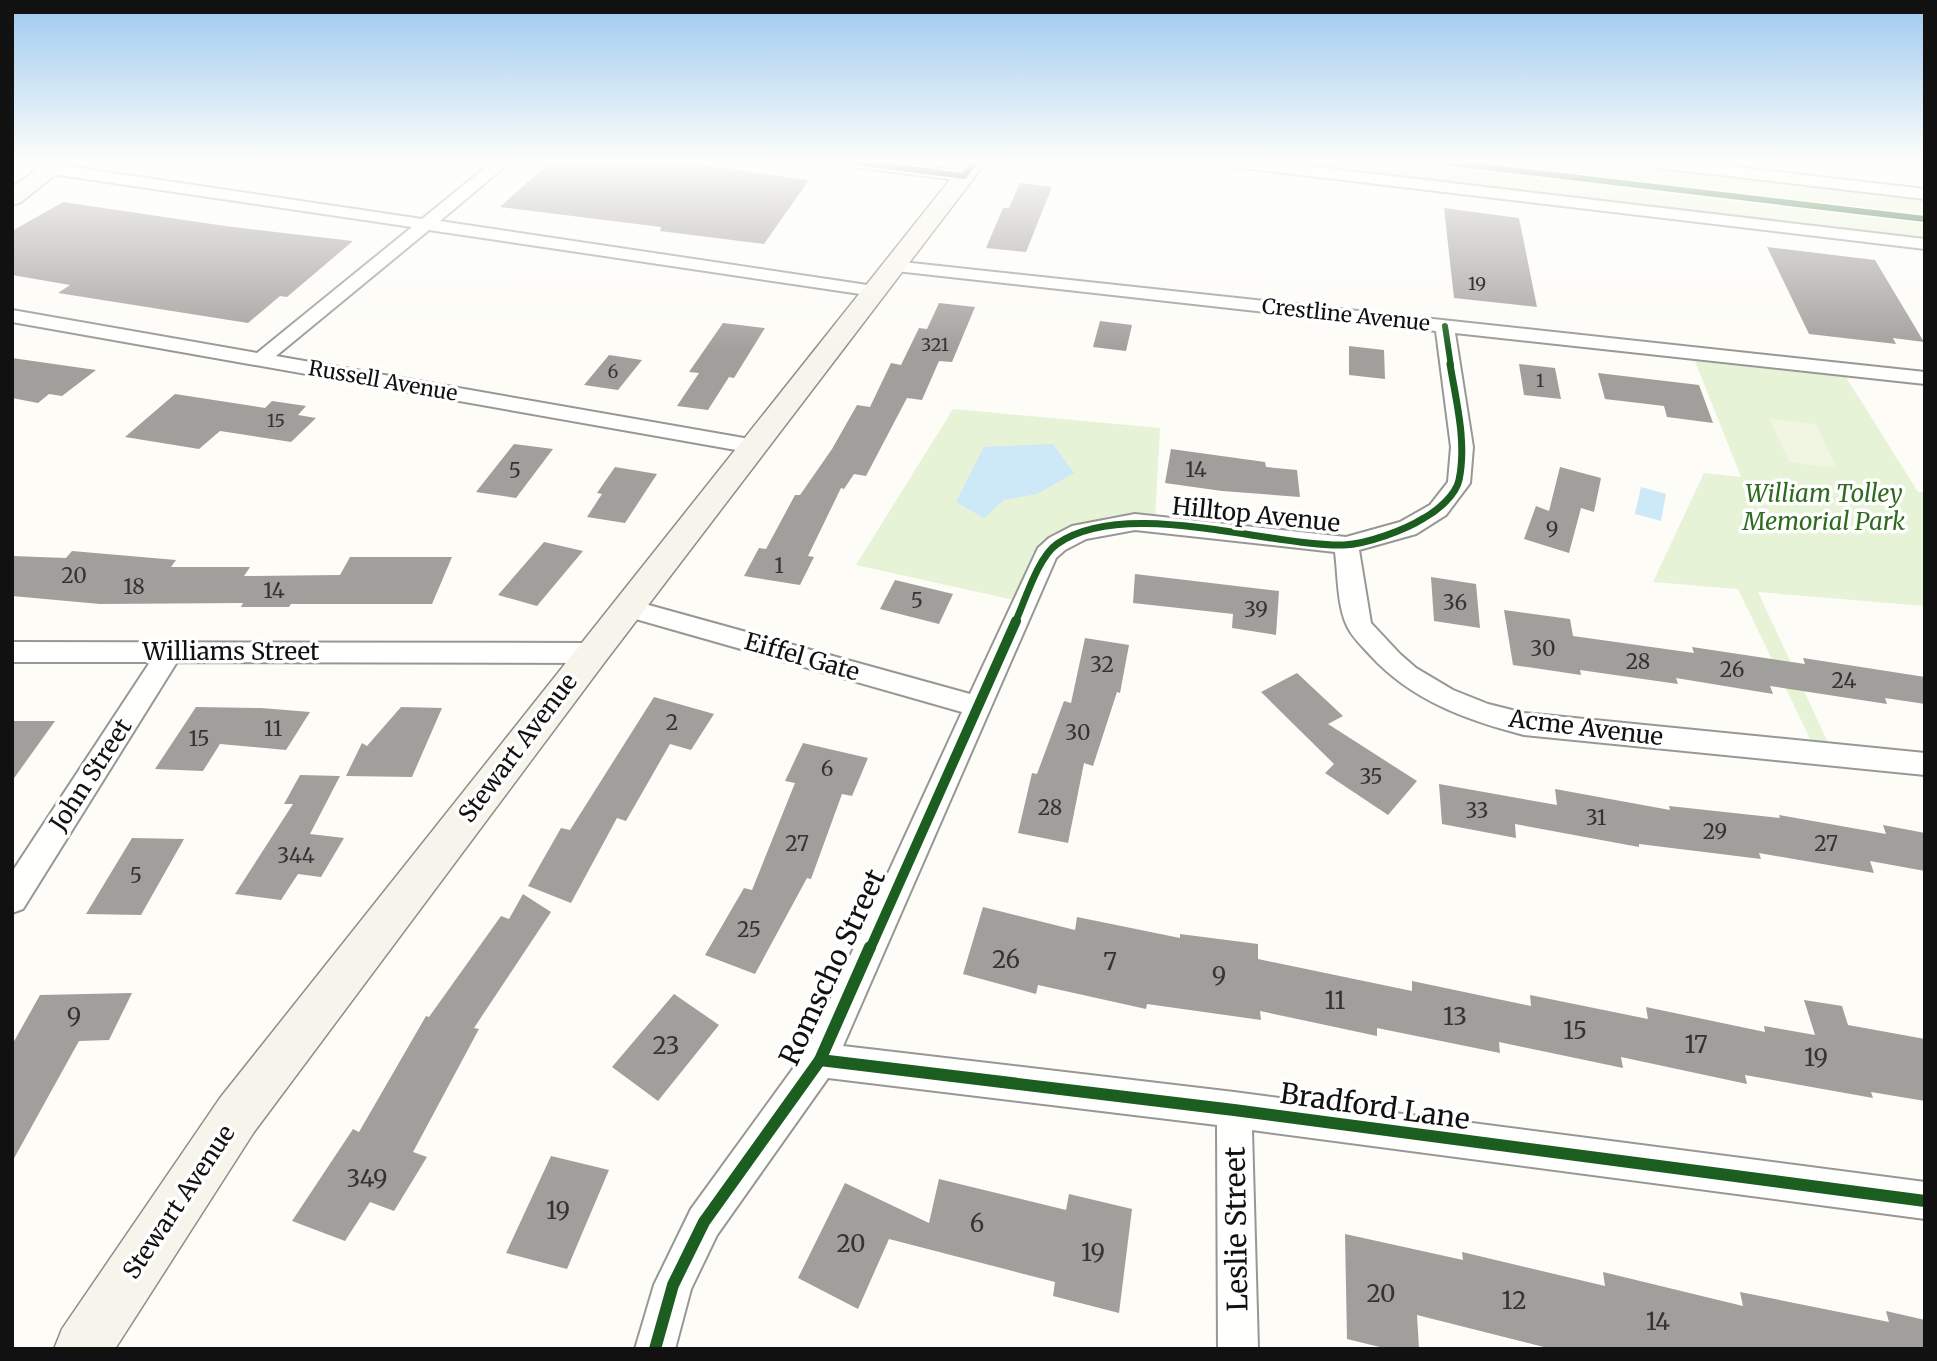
<svg xmlns="http://www.w3.org/2000/svg" width="1937" height="1361" viewBox="0 0 1937 1361" font-family="Merriweather,serif">
<style>
.green{fill:#e7f3d7}
.pitch{fill:#f0f6e1}
.water{fill:#cde8f7}
.building{fill:#a19f9c}
.lines{fill:none;stroke-linecap:round;stroke-linejoin:round}
.minor-casing{stroke:#979795;stroke-width:4}
.secondary-casing{stroke:#8e8d8b;stroke-width:3}
.minor{fill:#fffffe;fill-rule:evenodd}
.secondary{fill:#f6f4eb;fill-rule:evenodd}
.cycleway-far3-casing{stroke:#fff;stroke-width:9}
.cycleway-far2-casing{stroke:#fff;stroke-width:10}
.cycleway-far1-casing{stroke:#fff;stroke-width:14}
.cycleway-casing{stroke:#fff;stroke-width:17}
.cycleway-far3{stroke:#1b5e20;stroke-width:6}
.cycleway-far2{stroke:#1b5e20;stroke-width:7}
.cycleway-far1{stroke:#1b5e20;stroke-width:10}
.cycleway{stroke:#1b5e20;stroke-width:12}
.labels{text-anchor:middle;stroke-width:7;stroke-linejoin:round;paint-order:stroke}
.far-number-label{font-size:18px;fill:#353434}
.far-street-label{font-size:21px;fill:#111;stroke:#fff}
.number-label{font-size:21px;fill:#353434}
.park-label{font-size:24px;font-style:italic;fill:#2f6b1f;stroke:#fff}
.street-label{font-size:24px;fill:#111;stroke:#fff}
.near-number-label{font-size:24px;fill:#353434}
.near-street-label{font-size:28px;fill:#111;stroke:#fff}
</style>
<rect width="100%" height="100%" fill="#fdfcf7"/>
<g class="green">
<path d="M1281,162H1578L1910,198L1925,202V237Z"/>
<path d="M1695,361L1846,377L1918,492H1925V606L1758,592L1831,749L1814,747L1738,589L1653,582L1704,473L1741,477Z"/>
<path d="M953,409L1160,428L1155,520L1110,516L1055,534L1033,553L1014,600L856,565Z"/>
</g>
<path class="pitch" d="M1770,419L1816,424L1836,468L1789,462Z"/>
<g class="water">
<path d="M1053,444L1074,473L1037,494L1004,500L984,518L956,502L984,447Z"/>
<path d="M1641,487L1666,494L1661,521L1635,514Z"/>
</g>
<g class="building">
<path d="M550,162H681L809,180L764,244L660,231L661,227L500,207Z"/>
<path d="M1020,183L1052,187L1026,252L986,248L1003,208H1009Z"/>
<path d="M63,202L225,226L353,241L287,297L280,296L248,323L58,293L70,285L12,275V231Z"/>
<path d="M1444,208L1519,218L1537,307L1454,298Z"/>
<path d="M1767,247L1875,260L1924,342L1893,338L1896,344L1809,334Z"/>
<path d="M939,303L975,307L952,362L939,361L922,400L907,398L866,476L854,474L844,489L841,488L808,556L814,557L800,585L744,576L759,548L766,549L795,495H800L832,449L857,405L870,407L891,363L901,365L919,328L927,329Z"/>
<path d="M1100,321L1132,325L1126,351L1093,347Z"/>
<path d="M723,323L765,328L734,378L729,377L708,410L677,406L699,373L689,372Z"/>
<path d="M1349,346L1384,350L1385,379L1349,375Z"/>
<path d="M609,355L642,360L618,390L584,385Z"/>
<path d="M12,358L96,370L62,396L49,394L38,403L12,398Z"/>
<path d="M1519,364L1555,368L1561,399L1524,395Z"/>
<path d="M1598,373L1699,385L1713,423L1667,417L1664,406L1605,399Z"/>
<path d="M175,394L265,408L272,401L306,406L298,415L316,418L291,442L220,431L199,449L125,437Z"/>
<path d="M514,444L553,449L516,498L476,492Z"/>
<path d="M1171,449L1265,462L1266,467L1297,470L1300,497L1222,491L1165,483Z"/>
<path d="M615,467L657,474L625,523L587,517L602,494L597,493Z"/>
<path d="M1560,467L1601,478L1594,512L1581,508L1569,553L1524,539L1536,506L1549,511Z"/>
<path d="M544,542L583,551L537,606L498,595Z"/>
<path d="M72,551L176,560L171,567H250L244,576L340,575L350,557H452L432,604H291L289,607H241L243,603L100,604L12,596V556L66,558Z"/>
<path d="M1135,574L1279,591L1276,635L1232,628L1233,614L1133,603Z"/>
<path d="M1431,577L1476,584L1480,628L1434,621Z"/>
<path d="M895,580L953,594L939,624L880,609Z"/>
<path d="M1504,610L1570,619L1573,636L1694,653L1692,647L1805,664L1803,658L1925,677V704L1885,698L1887,704L1770,686L1773,694L1676,678L1678,684L1580,670L1581,675L1513,665Z"/>
<path d="M1085,638L1129,645L1120,693L1117,692L1093,766L1084,763L1068,843L1018,833L1032,773L1037,774L1064,701L1071,703Z"/>
<path d="M1297,673L1343,716L1328,724L1417,781L1388,815L1325,773L1334,764L1261,692Z"/>
<path d="M654,697L714,714L691,750L670,744L626,821L617,818L571,903L528,886L561,828L570,830Z"/>
<path d="M196,707L261,708L310,712L286,750L220,744L203,771L155,769Z"/>
<path d="M401,707L442,708L412,777L346,776L362,743L367,746Z"/>
<path d="M12,721H55L12,781Z"/>
<path d="M803,743L868,758L852,796L842,794L811,879L807,878L755,974L705,955L744,888L752,890L795,783L785,781Z"/>
<path d="M300,775L340,776L310,834L344,838L321,877L298,874L281,900L235,894L293,804H284Z"/>
<path d="M1439,784L1557,805L1555,789L1670,810L1669,806L1780,818L1779,815L1886,834L1883,825L1925,833V871L1870,861L1874,873L1759,853L1761,859L1639,844V847L1515,824L1516,838L1442,824Z"/>
<path d="M132,838L184,839L141,915L86,914Z"/>
<path d="M523,894L551,912L474,1028L479,1029L413,1152L427,1157L394,1211L370,1202L345,1241L292,1221L353,1129L359,1132L426,1016L429,1017L501,916L509,919Z"/>
<path d="M983,907L1075,930L1077,917L1180,938V934L1258,944V959L1412,991V981L1531,1006L1530,995L1648,1019L1646,1007L1765,1032L1764,1026L1815,1035L1804,1000L1842,1006L1848,1025L1925,1039V1101L1871,1092L1873,1098L1745,1075L1747,1084L1621,1057L1623,1068L1499,1042L1500,1053L1377,1028V1036L1260,1011L1261,1020L1147,1004L1146,1009L1038,985L1036,994L963,974Z"/>
<path d="M132,993L109,1040L79,1041L12,1162V1045L40,995Z"/>
<path d="M674,994L719,1025L658,1101L612,1067Z"/>
<path d="M551,1156L609,1170L567,1269L506,1253Z"/>
<path d="M939,1179L1066,1210L1069,1194L1132,1209L1119,1313L1053,1296L1055,1282L889,1239L858,1309L798,1278L845,1183L929,1223Z"/>
<path d="M1345,1234L1463,1260L1462,1252L1605,1286L1603,1272L1743,1306L1740,1292L1889,1322L1886,1311L1925,1320V1349H1552L1417,1315L1419,1349H1388L1347,1339Z"/>
</g>
<g class="lines">
<defs>
<g id="minor">
<path d="M492,162H510L440,221L874,286L883,291L874,296L429,230L276,356L761,441L764,446L761,451L753,453L12,322V310L257,353L412,227L52,174L46,172L44,169L46,166L52,164L422,219Z"/>
<path d="M847,162H891L964,171L972,176L964,181L855,167Z"/>
<path d="M1226,162H1273L1925,239V249L1234,167Z"/>
<path d="M1643,162H1691L1925,189V199L1651,167Z"/>
<path d="M893,261L1925,372V384L1455,333L1473,447L1470,483L1446,515L1416,534L1359,550L1371,623L1400,654L1416,668L1453,690L1488,704L1524,713L1925,753V775L1524,735C1466,720 1411,700 1370,655C1362,646 1352,637 1347,626C1337,604 1338,575 1335,552L1135,530L1086,539L1065,550L1056,558L843,1046L1234,1092L1925,1182V1219L1252,1130L1258,1349H1218L1217,1125L828,1078L717,1235L691,1289L675,1349H635L654,1285L691,1209L808,1048L962,712L618,614L615,608L618,602L627,599L970,694L1038,548L1049,538L1072,526L1135,514L1346,537L1400,522L1430,505L1448,482L1451,447L1436,331L887,270L884,266Z"/>
<path d="M12,642L591,643L600,646L604,653L600,660L591,663L177,662L23,909L12,913V872L150,662H12Z"/>
</g>
<g id="secondary">
<path d="M47,162H72L20,203L12,205V187Z"/>
<path d="M964,162H986L604,663L254,1132L115,1349H54L62,1329L220,1098Z"/>
</g>
</defs>
<use href="#minor" class="minor-casing"/>
<use href="#secondary" class="secondary-casing"/>
<use href="#minor" class="minor"/>
<use href="#secondary" class="secondary"/>
<defs>
<g id="cycleway-far3">
<path d="M855,162L964,176L975,162"/>
<path d="M1443,162L1925,219"/>
<path d="M1445,326L1451,366"/>
</g>
<path id="cycleway-far2" d="M1015,623C1025,601 1038,557 1057,544C1125,497 1265,546 1344,545C1367,544 1405,530 1424,518C1437,511 1456,495 1459,480C1467,442 1456,401 1450,364"/>
<path id="cycleway-far1" d="M870,949L1016,621"/>
<g id="cycleway">
<path d="M820,1060L1234,1110L1925,1201"/>
<path d="M655,1349L673,1285L704,1222L820,1060L870,947"/>
</g>
</defs>
<use href="#cycleway-far3" class="cycleway-far3-casing"/>
<use href="#cycleway-far2" class="cycleway-far2-casing"/>
<use href="#cycleway-far1" class="cycleway-far1-casing"/>
<use href="#cycleway" class="cycleway-casing"/>
<use href="#cycleway-far3" class="cycleway-far3"/>
<use href="#cycleway-far2" class="cycleway-far2"/>
<use href="#cycleway-far1" class="cycleway-far1"/>
<use href="#cycleway" class="cycleway"/>
</g>
<linearGradient id="sky" x2="0" y2="1"><stop stop-color="#9dc9ee"/><stop offset="0.46" stop-color="#fefefb"/><stop offset="1" stop-color="#fefefb" stop-opacity="0"/></linearGradient>
<rect width="1937" height="352" fill="url(#sky)"/>
<g class="labels">
<g class="far-number-label">
<text x="1477" y="290">19</text>
<text x="935" y="351">321</text>
<text x="613" y="378">6</text>
<text x="1540" y="387">1</text>
<text x="276" y="427">15</text>
</g>
<g class="far-street-label">
<text transform="translate(1346 315) rotate(6)" y="7">Crestline Avenue</text>
<text transform="translate(383 381) rotate(10)" y="7">Russell Avenue</text>
</g>
<g class="number-label">
<text x="1196" y="477">14</text>
<text x="515" y="478">5</text>
<text x="1552" y="537">9</text>
<text x="779" y="573">1</text>
<text x="74" y="583">20</text>
<text x="134" y="594">18</text>
<text x="274" y="598">14</text>
<text x="917" y="608">5</text>
<text x="1455" y="610">36</text>
<text x="1256" y="617">39</text>
<text x="1543" y="656">30</text>
<text x="1638" y="669">28</text>
<text x="1102" y="672">32</text>
<text x="1732" y="677">26</text>
<text x="1844" y="688">24</text>
<text x="672" y="730">2</text>
<text x="273" y="736">11</text>
<text x="1078" y="740">30</text>
<text x="199" y="746">15</text>
<text x="827" y="776">6</text>
<text x="1371" y="784">35</text>
<text x="1050" y="815">28</text>
<text x="1477" y="818">33</text>
<text x="1596" y="825">31</text>
<text x="1715" y="839">29</text>
<text x="797" y="851">27</text>
<text x="1826" y="851">27</text>
<text x="296" y="863">344</text>
<text x="136" y="883">5</text>
<text x="749" y="937">25</text>
</g>
<g class="park-label">
<text x="1824" y="502">William Tolley<tspan x="1824" dy="28">Memorial Park</tspan></text>
</g>
<g class="street-label">
<text transform="translate(1256 515) rotate(6)" y="8">Hilltop Avenue</text>
<text x="231" y="660">Williams Street</text>
<text transform="translate(802 657) rotate(16)" y="8">Eiffel Gate</text>
<text transform="translate(1586 728) rotate(7)" y="8">Acme Avenue</text>
<text transform="translate(518 748) rotate(-53)" y="8">Stewart Avenue</text>
<text transform="translate(91 775) rotate(-57)" y="8">John Street</text>
<text transform="translate(179 1202) rotate(-56)" y="8">Stewart Avenue</text>
</g>
<g class="near-number-label">
<text x="1006" y="968">26</text>
<text x="1110" y="970">7</text>
<text x="1219" y="984">9</text>
<text x="1335" y="1009">11</text>
<text x="74" y="1025">9</text>
<text x="1455" y="1025">13</text>
<text x="1575" y="1039">15</text>
<text x="1696" y="1053">17</text>
<text x="666" y="1054">23</text>
<text x="1816" y="1066">19</text>
<text x="367" y="1187">349</text>
<text x="558" y="1219">19</text>
<text x="977" y="1232">6</text>
<text x="851" y="1252">20</text>
<text x="1093" y="1261">19</text>
<text x="1381" y="1302">20</text>
<text x="1514" y="1309">12</text>
<text x="1658" y="1330">14</text>
</g>
<g class="near-street-label">
<text transform="translate(832 967) rotate(-65)" y="10">Romscho Street</text>
<text transform="translate(1375 1106) rotate(8)" y="10">Bradford Lane</text>
<text transform="translate(1236 1229) rotate(-91)" y="10">Leslie Street</text>
</g>
</g>
<rect width="1937" height="1361" fill="none" stroke="#111111" stroke-width="28"/>
</svg>
